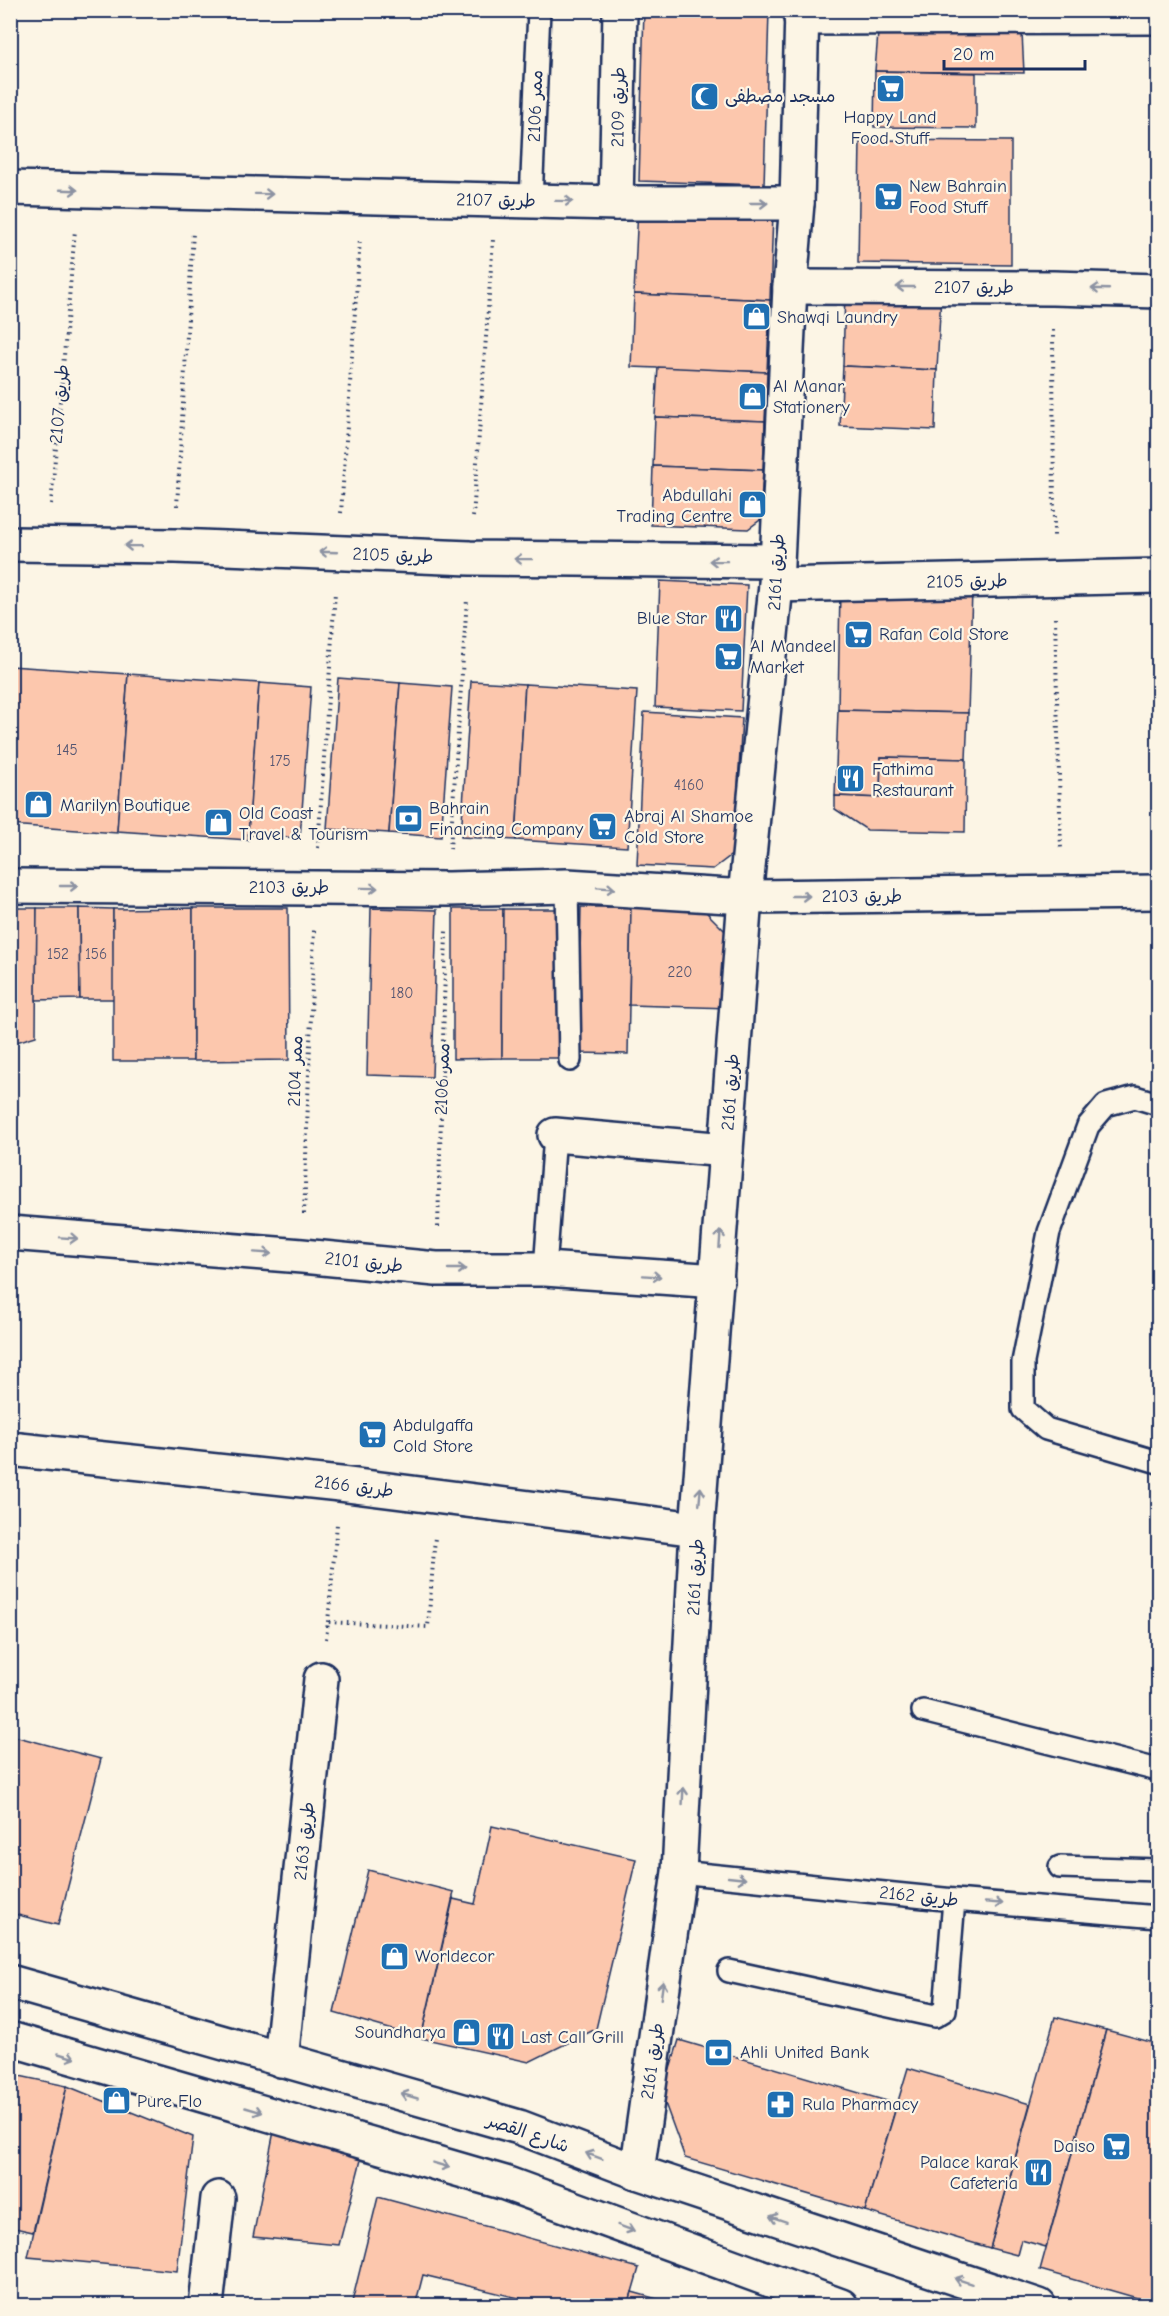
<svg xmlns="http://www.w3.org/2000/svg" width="1169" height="2316" viewBox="0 0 1169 2316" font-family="'Comic Neue','Playpen Sans Arabic',sans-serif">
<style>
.building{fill:#fcc7ad;stroke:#1b2f5e;stroke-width:1.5}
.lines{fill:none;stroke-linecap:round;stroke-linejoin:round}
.service-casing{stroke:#1b2f5e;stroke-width:26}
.minor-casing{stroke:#1b2f5e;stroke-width:38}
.secondary-casing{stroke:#1b2f5e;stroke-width:38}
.path{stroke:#1b2f5e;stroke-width:4;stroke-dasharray:1.5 4.5;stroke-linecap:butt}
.service{stroke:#fcf5e5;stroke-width:21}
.minor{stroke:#fcf5e5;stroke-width:33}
.secondary{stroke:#fcf5e5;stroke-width:33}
.oneway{stroke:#8c92a2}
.labels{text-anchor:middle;stroke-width:4.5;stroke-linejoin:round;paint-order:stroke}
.number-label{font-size:15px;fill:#535572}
.poi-label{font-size:18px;fill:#1b2f5e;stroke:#fcf5e5;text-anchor:start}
.street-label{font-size:18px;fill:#1b2f5e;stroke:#fcf5e5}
</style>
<rect width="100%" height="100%" fill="#fcf5e5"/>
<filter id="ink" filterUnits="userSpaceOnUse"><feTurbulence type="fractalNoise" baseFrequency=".0167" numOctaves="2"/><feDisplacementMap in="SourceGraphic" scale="12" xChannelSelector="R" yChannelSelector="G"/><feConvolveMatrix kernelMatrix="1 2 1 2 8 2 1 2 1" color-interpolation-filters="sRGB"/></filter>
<g filter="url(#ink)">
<g class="building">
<path d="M644,10H769L764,185L639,181Z"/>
<path d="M878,33H1022L1024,73L875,71Z"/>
<path d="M875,71L976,73V128L874,127Z"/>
<path d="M860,140L1011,141V265L858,263Z"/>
<path d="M638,207L773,213L770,300L634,294Z"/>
<path d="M845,291L941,294L937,370L843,366Z"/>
<path d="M634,294L770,300L767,372L631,367Z"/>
<path d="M843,366L937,370L935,430L840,426Z"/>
<path d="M658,367L767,372L765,421L655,417Z"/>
<path d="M655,417L765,421L763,470L653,466Z"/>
<path d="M653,466L763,470L760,520L748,529L651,525Z"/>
<path d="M660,581L747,585L741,711L655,707Z"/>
<path d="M840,588L972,591L968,713L838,710Z"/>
<path d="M10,666L128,674L117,833L10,825Z"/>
<path d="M128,674L259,683L248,840L117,831Z"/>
<path d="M338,678L400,683L389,833L327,829Z"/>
<path d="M471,681L525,684L516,840L461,837Z"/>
<path d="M259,683L311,687L300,838L248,835Z"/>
<path d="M400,683L452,687L441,837L389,833Z"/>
<path d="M525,684L637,691L627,847L516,840Z"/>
<path d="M838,710L968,713L966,759L881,757L880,798L835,796Z"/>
<path d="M644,712L742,718L734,853L713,869L637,865Z"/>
<path d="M881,757L966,759L965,832L867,830L835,809V796L880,798Z"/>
<path d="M581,907H631L628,1054L578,1053Z"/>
<path d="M631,907L703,909L732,938L730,1008L629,1005Z"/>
<path d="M10,908H37L36,1036L10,1044Z"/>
<path d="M37,908H79L80,999L36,1000Z"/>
<path d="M79,908L113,909L114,999H80Z"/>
<path d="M193,908V1061H113V909Z"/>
<path d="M193,908H288L289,1060L193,1061Z"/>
<path d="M371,908L437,910L432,1077L367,1075Z"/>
<path d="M453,909H503L502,1058L453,1059Z"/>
<path d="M503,909H563V1058H502Z"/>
<path d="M10,1735L101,1759L58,1925L10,1913Z"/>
<path d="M492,1826L636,1859L596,2029L529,2062L421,2038L453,1899L475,1904Z"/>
<path d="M368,1870L454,1892L421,2038L334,2013Z"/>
<path d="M1055,2017L1106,2030L1046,2247L1021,2240L1017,2255L990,2248Z"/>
<path d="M1106,2030L1158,2044V2304L1040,2270Z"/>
<path d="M679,2040L897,2104L865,2211L685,2158L662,2095Z"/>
<path d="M908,2068L1030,2104L990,2248L865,2211Z"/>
<path d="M10,2074L67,2086L33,2232L10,2227Z"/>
<path d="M67,2086L193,2137L177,2271L28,2257Z"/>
<path d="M274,2131L361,2160L339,2245L253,2237Z"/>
<path d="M378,2197L639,2268L628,2306H551L423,2275L415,2306H351Z"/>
<path d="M632,2292L682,2306H628Z"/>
</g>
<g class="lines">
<defs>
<g id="service">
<path d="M531,201L539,10"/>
<path d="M567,886L570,1060"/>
<path d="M1158,1104L1135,1097L1106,1105L1088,1126L1049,1232L1023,1362V1409L1046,1429L1158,1462"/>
<path d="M545,1269L555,1135"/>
<path d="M923,1711L1158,1770"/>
<path d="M1060,1867L1158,1870"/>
<path d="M679,1872L954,1900L1158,1917"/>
<path d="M729,1971L935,2016L945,2010L954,1900"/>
</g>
<g id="minor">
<path d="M801,18L1158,17"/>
<path d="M10,188L616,203H797"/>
<path d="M616,203L620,10"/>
<path d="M790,287L1053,288L1158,291"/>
<path d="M10,544L175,546L470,558L776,561"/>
<path d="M776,585L1158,576"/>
<path d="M10,886L448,889L567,886L745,897L1158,892"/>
<path d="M555,1135L726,1150"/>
<path d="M10,1233L302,1256L436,1269H545L717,1281"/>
<path d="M10,1449L340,1484L697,1529"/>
<path d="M281,2060L321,1679"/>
<path d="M637,2172L679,1872L697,1529L726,1150L745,897L776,585L790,287L797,203L802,10"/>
<path d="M206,2306L218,2198"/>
</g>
<g id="secondary">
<path d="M10,1982L519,2127L637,2172L1039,2306"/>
<path d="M10,2039L505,2183L841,2306"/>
</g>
</defs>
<use href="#service" class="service-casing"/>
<use href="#minor" class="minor-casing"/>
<use href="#secondary" class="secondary-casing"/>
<g class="path">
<path d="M1053,330L1054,539"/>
<path d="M51,504L75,230"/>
<path d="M177,506L193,232"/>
<path d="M341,513L360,239"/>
<path d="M473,517L493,240"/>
<path d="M1055,618L1061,851"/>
<path d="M318,848L335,592"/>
<path d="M450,849L467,599"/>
<path d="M304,1214L314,930"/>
<path d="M438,1227L446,931"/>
<path d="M328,1622L337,1524"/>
<path d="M326,1639L328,1622L428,1627L435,1537"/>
</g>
<use href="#service" class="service"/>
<use href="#minor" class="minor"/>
<use href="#secondary" class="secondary"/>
</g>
<defs><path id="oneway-shaft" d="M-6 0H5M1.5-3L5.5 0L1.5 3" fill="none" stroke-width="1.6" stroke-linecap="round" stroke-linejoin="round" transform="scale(1.5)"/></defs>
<g class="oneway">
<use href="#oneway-shaft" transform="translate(69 190) rotate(2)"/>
<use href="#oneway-shaft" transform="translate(264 194) rotate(1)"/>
<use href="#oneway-shaft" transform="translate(564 201) rotate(1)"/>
<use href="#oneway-shaft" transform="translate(759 203)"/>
<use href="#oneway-shaft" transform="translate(905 287) rotate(-180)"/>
<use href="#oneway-shaft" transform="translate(1100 289) rotate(-178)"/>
<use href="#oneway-shaft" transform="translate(133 546) rotate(-179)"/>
<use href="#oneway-shaft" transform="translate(328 552) rotate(-178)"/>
<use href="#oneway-shaft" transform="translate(523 559) rotate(-179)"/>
<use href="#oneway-shaft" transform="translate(718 561) rotate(-179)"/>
<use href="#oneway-shaft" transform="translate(69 886)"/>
<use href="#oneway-shaft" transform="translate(369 888) rotate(1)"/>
<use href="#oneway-shaft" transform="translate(606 888) rotate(4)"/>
<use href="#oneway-shaft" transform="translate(801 896)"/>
<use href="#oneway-shaft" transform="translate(69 1238) rotate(4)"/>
<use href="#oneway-shaft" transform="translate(720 1239) rotate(-86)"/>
<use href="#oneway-shaft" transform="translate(263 1253) rotate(4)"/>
<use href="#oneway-shaft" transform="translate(457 1269)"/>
<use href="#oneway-shaft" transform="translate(652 1276) rotate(4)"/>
<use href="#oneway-shaft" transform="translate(700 1496) rotate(-85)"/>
<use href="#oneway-shaft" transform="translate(683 1796) rotate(-87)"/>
<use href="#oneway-shaft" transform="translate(737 1878) rotate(6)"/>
<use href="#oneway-shaft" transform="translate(994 1903) rotate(4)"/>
<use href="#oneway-shaft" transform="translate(662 1990) rotate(-82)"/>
<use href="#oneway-shaft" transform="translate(67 2056) rotate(16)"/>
<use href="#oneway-shaft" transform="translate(409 2096) rotate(-164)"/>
<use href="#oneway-shaft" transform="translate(254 2110) rotate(16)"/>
<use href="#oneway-shaft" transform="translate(594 2156) rotate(-159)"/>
<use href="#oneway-shaft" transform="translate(441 2165) rotate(16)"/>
<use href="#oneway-shaft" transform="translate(778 2219) rotate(-162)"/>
<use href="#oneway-shaft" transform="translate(626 2228) rotate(20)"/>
<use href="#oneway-shaft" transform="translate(963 2281) rotate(-162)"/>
</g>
</g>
<defs>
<symbol id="supermarket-square" viewBox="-11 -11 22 22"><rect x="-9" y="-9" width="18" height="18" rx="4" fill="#1f6fb2" stroke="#fcf5e5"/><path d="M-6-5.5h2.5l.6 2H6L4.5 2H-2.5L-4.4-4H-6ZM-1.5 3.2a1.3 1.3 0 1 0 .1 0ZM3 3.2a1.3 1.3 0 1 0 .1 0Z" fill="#fff"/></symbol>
<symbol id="mosque-square" viewBox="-11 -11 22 22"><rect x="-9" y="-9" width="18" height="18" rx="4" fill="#1f6fb2" stroke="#fcf5e5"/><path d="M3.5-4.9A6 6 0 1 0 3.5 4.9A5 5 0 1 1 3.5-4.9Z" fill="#fff"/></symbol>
<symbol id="shop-square" viewBox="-11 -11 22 22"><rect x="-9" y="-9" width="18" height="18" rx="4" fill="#1f6fb2" stroke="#fcf5e5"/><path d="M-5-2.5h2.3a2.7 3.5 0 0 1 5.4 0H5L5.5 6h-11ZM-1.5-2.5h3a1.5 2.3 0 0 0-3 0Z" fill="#fff"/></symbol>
<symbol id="restaurant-square" viewBox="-11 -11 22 22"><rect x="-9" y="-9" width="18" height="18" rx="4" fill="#1f6fb2" stroke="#fcf5e5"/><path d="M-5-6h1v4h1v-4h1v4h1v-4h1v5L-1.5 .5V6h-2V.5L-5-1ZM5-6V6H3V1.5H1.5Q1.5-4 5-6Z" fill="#fff"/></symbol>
<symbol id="bank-square" viewBox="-11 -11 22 22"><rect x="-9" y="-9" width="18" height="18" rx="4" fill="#1f6fb2" stroke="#fcf5e5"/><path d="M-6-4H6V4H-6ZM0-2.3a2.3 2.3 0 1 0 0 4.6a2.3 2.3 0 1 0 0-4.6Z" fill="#fff"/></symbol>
<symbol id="pharmacy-square" viewBox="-11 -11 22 22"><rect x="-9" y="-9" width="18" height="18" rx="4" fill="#1f6fb2" stroke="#fcf5e5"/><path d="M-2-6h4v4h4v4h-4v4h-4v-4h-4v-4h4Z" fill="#fff"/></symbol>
</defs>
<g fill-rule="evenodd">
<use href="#supermarket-square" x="874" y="72" width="33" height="33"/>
<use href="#mosque-square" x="688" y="80" width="33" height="33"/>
<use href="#supermarket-square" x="872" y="180" width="33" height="33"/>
<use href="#shop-square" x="740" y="300" width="33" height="33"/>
<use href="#shop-square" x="736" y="380" width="33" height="33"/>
<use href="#shop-square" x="736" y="488" width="33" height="33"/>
<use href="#restaurant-square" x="712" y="602" width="33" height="33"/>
<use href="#supermarket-square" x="842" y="618" width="33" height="33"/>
<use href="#supermarket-square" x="712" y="640" width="33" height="33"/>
<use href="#restaurant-square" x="834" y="762" width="33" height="33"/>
<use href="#shop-square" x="22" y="788" width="33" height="33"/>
<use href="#bank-square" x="392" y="802" width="33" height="33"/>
<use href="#shop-square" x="202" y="806" width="33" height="33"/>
<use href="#supermarket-square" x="586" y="810" width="33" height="33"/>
<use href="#supermarket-square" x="356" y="1418" width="33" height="33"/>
<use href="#shop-square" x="378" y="1940" width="33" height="33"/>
<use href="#shop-square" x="450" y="2016" width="33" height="33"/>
<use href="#restaurant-square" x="484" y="2020" width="33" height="33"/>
<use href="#bank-square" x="702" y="2036" width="33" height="33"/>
<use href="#shop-square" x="100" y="2084" width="33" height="33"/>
<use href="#pharmacy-square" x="764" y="2088" width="33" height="33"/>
<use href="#supermarket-square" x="1100" y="2130" width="33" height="33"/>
<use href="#restaurant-square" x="1022" y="2156" width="33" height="33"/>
</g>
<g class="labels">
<g class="number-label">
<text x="67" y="755">145</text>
<text x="280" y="766">175</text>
<text x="689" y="790">4160</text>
<text x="58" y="959">152</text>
<text x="96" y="959">156</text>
<text x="680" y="977">220</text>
<text x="402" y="998">180</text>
</g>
<g class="poi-label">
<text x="725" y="102">مسجد مصطفى</text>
<text x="890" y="123" text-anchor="middle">Happy Land<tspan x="890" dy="21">Food Stuff</tspan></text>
<text x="909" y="192">New Bahrain<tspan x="909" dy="21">Food Stuff</tspan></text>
<text x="777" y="323">Shawqi Laundry</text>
<text x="773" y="392">Al Manar<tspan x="773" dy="21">Stationery</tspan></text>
<text x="732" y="501" text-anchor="end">Abdullahi<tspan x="732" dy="21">Trading Centre</tspan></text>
<text x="707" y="624" text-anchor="end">Blue Star</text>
<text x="879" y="640">Rafan Cold Store</text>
<text x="750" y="652">Al Mandeel<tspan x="750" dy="21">Market</tspan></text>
<text x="872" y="775">Fathima<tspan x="872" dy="21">Restaurant</tspan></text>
<text x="60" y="811">Marilyn Boutique</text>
<text x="429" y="814">Bahrain<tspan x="429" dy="21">Financing Company</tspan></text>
<text x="239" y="819">Old Coast<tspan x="239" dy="21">Travel &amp; Tourism</tspan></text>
<text x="624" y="822">Abraj Al Shamoe<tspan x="624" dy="21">Cold Store</tspan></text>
<text x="393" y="1431">Abdulgaffa<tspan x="393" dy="21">Cold Store</tspan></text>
<text x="415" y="1962">Worldecor</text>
<text x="446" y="2038" text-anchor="end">Soundharya</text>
<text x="521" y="2043">Last Call Grill</text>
<text x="740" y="2058">Ahli United Bank</text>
<text x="137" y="2107">Pure Flo</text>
<text x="802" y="2110">Rula Pharmacy</text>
<text x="1095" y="2152" text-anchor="end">Daiso</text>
<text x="1018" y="2168" text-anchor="end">Palace karak<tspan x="1018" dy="21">Cafeteria</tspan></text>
</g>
<g class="street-label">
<text transform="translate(535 106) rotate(-88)" y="6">ممر 2106</text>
<text transform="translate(618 107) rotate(-89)" y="6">طريق 2109</text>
<text transform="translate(496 200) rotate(1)" y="6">طريق 2107</text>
<text x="974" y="293">طريق 2107</text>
<text transform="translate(59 404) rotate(-85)" y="6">طريق 2107</text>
<text transform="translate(393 555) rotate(2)" y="6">طريق 2105</text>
<text transform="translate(776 572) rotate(-87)" y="6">طريق 2161</text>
<text transform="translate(967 581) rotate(-1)" y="6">طريق 2105</text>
<text x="289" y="893">طريق 2103</text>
<text x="862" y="902">طريق 2103</text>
<text transform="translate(295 1071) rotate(-88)" y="6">ممر 2104</text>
<text transform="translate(442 1079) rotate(-88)" y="6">ممر 2106</text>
<text transform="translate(730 1092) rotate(-86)" y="6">طريق 2161</text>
<text transform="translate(364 1262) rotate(6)" y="6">طريق 2101</text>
<text transform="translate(354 1486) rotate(7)" y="6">طريق 2166</text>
<text transform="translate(695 1577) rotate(-87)" y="6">طريق 2161</text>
<text transform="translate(304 1841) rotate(-84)" y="6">طريق 2163</text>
<text transform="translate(919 1896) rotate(6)" y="6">طريق 2162</text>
<text transform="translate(652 2061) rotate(-82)" y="6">طريق 2161</text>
<text transform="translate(528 2133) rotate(19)" y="6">شارع القصر</text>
</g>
</g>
<rect width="1169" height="2316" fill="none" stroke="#fcf5e5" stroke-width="36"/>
<rect x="18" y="18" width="1133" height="2280" fill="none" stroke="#1b2f5e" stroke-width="2" filter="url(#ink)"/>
<path d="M944 60v9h141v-9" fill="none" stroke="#1b2f5e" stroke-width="3"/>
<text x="953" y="60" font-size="18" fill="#1b2f5e" stroke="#fcf5e5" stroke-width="4.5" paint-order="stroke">20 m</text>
</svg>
